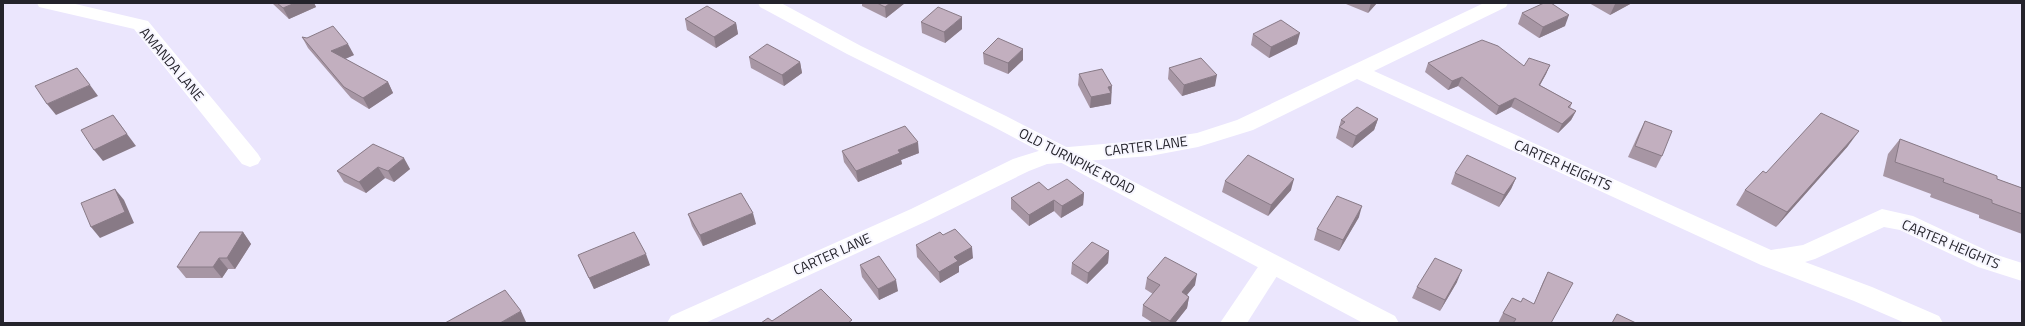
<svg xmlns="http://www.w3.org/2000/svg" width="2025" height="326" viewBox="0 0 2025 326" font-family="'Titillium Web',sans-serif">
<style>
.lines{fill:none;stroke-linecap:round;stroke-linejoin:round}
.minor{fill:#fff;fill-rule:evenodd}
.secondary{fill:#fff;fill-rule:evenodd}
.wall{fill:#a796a4}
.shaded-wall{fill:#887a86}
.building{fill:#c2afbf;stroke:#887a86}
.labels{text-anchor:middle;stroke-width:4;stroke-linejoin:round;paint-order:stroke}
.street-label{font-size:14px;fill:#24232b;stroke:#f7f6ff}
</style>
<rect width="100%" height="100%" fill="#ebe6fd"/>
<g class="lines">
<g class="minor">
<path d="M37,3H71L148,21L258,154L261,159L258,164L250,167L242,164L134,29L39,7Z"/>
<path d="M1484,3H1508L1506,7L1374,71L1771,250L1803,245L1882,209L1913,216L1994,254L2022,263V281L1978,267L1900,230L1884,227L1815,259L1805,262L1872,287L1939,316L1943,323H1905L1854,301L1761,265L1357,79L1253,130L1198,147L1150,156L1047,164L1029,171L927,221L705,323H667L671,316L911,209L1013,159L1045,149L1150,140L1197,133L1237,120Z"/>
<path d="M1272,256L1280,258L1284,265L1247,323H1220L1264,258Z"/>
</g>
<path class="secondary" d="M758,3H781L861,46L1006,116L1395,316L1399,323H1363L992,126L847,54L760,7Z"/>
</g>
<g class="wall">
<path d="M272,3H314L316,7L289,19Z"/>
<path d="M862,3H905L886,18L862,6Z"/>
<path d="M1346,3H1377L1368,13L1346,4Z"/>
<path d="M1589,3H1632L1610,15Z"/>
<path d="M1522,13L1565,26L1539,38L1518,24Z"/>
<path d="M685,19L736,23L738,34L716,48L687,30Z"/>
<path d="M921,22L962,29L945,43L922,33Z"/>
<path d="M1253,34L1297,44L1269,58L1251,45Z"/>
<path d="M302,37L354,55L345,59L388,82L393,93L369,109L351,98L308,48Z"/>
<path d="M983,53L1023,60L1008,74L984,64Z"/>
<path d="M749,57L800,62L802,73L784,86L751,68Z"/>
<path d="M1428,63L1524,66L1550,65L1546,74L1540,85L1572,103L1570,108L1576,111L1571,120L1558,133L1511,107L1496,115L1458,86L1448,90L1425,72Z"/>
<path d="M1169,68L1215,86L1182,96L1168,79Z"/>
<path d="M1079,74L1111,92V104L1090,108L1078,85Z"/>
<path d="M1378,119L1374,130L1352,148L1336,138L1341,120Z"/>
<path d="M1645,121L1662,156L1656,168L1628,157L1639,133Z"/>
<path d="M1900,139L1997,179L2022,188V234L1979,218V215L1930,197L1931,194L1883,176L1888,154Z"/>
<path d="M373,144L410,169L394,182L385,178L366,193L344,182L337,171Z"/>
<path d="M1848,146L1776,227L1736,205L1745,190Z"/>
<path d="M842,151L919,153L901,160L902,164L858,182L844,162Z"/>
<path d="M1455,173L1516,178L1511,189L1499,207L1451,184Z"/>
<path d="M1225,181L1291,190L1268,216L1222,192Z"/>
<path d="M1048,190L1084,193L1083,205L1061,218L1054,211L1029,226L1011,209V198Z"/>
<path d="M688,214L756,224L703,246L692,226Z"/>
<path d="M1359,217L1339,251L1314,240L1317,229Z"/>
<path d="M243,232L251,244L235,269H228L222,278H186L177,267Z"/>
<path d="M943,235L973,258L959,266V272L940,283L917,257L916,245Z"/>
<path d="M1109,251L1108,263L1087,284L1071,274L1072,263Z"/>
<path d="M578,255L650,265L594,289Z"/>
<path d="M860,266L898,291L879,300L862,277Z"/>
<path d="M1548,272L1551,323H1498L1503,313L1521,302L1534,304L1543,282Z"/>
<path d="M1147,278L1195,285L1187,295L1189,297L1187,308L1175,323H1153L1142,316L1143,305L1153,294L1145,289Z"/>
<path d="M1457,282L1440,311L1412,298L1417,287Z"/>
</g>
<g class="shaded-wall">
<path d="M295,3H314L316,7L289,19L283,8Z"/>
<path d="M890,3H905L886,18L885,7Z"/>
<path d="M1371,3H1377L1368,13Z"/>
<path d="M1617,3H1632L1610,15L1615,4Z"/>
<path d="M1569,15L1565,26L1539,38L1543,27Z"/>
<path d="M962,17V29L945,43L944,32Z"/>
<path d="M736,23L738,34L716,48L714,37Z"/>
<path d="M1300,33L1297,44L1269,58L1271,47Z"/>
<path d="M348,44L354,55L338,62L331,51Z"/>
<path d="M1023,49V60L1008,74V63Z"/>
<path d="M800,62L802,73L784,86L782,75Z"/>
<path d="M1550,65L1546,74L1535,94L1539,85Z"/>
<path d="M1217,75L1215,86L1182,96L1184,85Z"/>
<path d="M1462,77L1458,86L1448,90L1452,81Z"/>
<path d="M388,82L393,93L369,109L363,98Z"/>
<path d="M90,85L98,96L56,115L47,104Z"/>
<path d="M1112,86L1111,104L1090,108L1091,97L1108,87Z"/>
<path d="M1515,98L1511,107L1496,115L1499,106Z"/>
<path d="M1576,111L1571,120L1558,133L1562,124Z"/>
<path d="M113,115L136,146L103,161L94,150Z"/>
<path d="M1378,119L1374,130L1352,148L1356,136Z"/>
<path d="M1859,131L1848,146L1776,227L1787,212Z"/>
<path d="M918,142L919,153L901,160L902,164L858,182L856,171L898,150Z"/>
<path d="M404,158L410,169L394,182L388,171Z"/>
<path d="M378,167L385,178L366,193L359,182Z"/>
<path d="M1516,178L1511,189L1499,207L1504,195Z"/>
<path d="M1294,179L1291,190L1268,216L1271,205Z"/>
<path d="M115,189L124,200L134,223L100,238L91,227Z"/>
<path d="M1084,193L1083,205L1061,218L1062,206Z"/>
<path d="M1054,200V211L1029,226V215Z"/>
<path d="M1362,206L1359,217L1339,251L1343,240Z"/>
<path d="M753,213L756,224L703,246L700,235Z"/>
<path d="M243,232L251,244L235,269L227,258Z"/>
<path d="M972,247L973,258L959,266V272L940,283L939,272L954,257Z"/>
<path d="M1109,251L1108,263L1087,284L1088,273Z"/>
<path d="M646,254L650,265L594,289L589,278Z"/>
<path d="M219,258L228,269L222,278L213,267Z"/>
<path d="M1462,270L1457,282L1440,311L1445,300Z"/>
<path d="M1197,274L1195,285L1180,303L1182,292Z"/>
<path d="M896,280L898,291L879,300L878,289Z"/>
<path d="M1189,297L1187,308L1175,323H1169L1170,321Z"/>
<path d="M521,311L526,322L525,323H500Z"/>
</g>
<g class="building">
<path d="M277,3H295L283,8Z"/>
<path d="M877,3H890L885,7Z"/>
<path d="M1544,3H1551L1569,15L1543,27L1522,13Z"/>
<path d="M707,6L736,23L714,37L685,19Z"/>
<path d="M938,7L962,17L944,32L921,22Z"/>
<path d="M1281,20L1300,33L1271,47L1253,34Z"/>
<path d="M333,26L348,44L331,51L388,82L363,98L344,87L302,37L307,38Z"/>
<path d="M998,38L1023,49L1008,63L983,53Z"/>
<path d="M1482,40L1498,46L1524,66L1529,58L1550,65L1539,85L1572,103L1568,107L1576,111L1562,124L1515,98L1499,106L1462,77L1452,81L1428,63Z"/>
<path d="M767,44L800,62L782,75L749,57Z"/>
<path d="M1201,58L1217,75L1184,85L1169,68Z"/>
<path d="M77,68L90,85L47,104L35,86Z"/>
<path d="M1102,69L1112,86L1108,87L1111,93L1091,97L1079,74Z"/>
<path d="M1357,107L1378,119L1356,136L1339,127L1345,122L1341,120Z"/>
<path d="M1821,113L1859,131L1787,212L1745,190L1763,171L1766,173Z"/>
<path d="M113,115L127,134L94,150L81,130Z"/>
<path d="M1645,121L1672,131L1662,156L1635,146Z"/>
<path d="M905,126L918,142L898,150L900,153L856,171L842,151Z"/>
<path d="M1900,139L1997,176V179L2022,188V214L1992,203V200L1943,182L1944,179L1895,162Z"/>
<path d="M373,144L404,158L388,171L378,167L359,182L337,171Z"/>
<path d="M1248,155L1294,179L1271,205L1225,181Z"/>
<path d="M1467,155L1516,178L1504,195L1455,173Z"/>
<path d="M1067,179L1084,193L1062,206L1054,200L1029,215L1011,198L1039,182L1048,190Z"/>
<path d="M115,189L125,212L91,227L81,203Z"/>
<path d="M741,193L753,213L700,235L688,214Z"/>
<path d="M1337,196L1362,206L1343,240L1317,229Z"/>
<path d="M955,229L972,247L954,257L958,261L939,272L916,245L940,232L943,235Z"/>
<path d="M200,232H243L227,258H219L213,267H177Z"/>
<path d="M634,232L646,254L589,278L578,255Z"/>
<path d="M1092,242L1109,251L1088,273L1072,263Z"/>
<path d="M879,256L896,280L878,289L860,265Z"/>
<path d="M1165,257L1197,274L1182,292L1189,297L1170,321L1143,305L1160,285L1147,278Z"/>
<path d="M1435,258L1462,270L1445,300L1417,287Z"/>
<path d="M1548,272L1573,283L1551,323H1513L1516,319L1503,313L1512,298L1521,302L1523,298L1534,304Z"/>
<path d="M821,289L852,320L848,323H761L768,318L772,321Z"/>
<path d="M505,290L521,311L500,323H445Z"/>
<path d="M1617,314L1636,323H1612Z"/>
</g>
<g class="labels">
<g class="street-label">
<text transform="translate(172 64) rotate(50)" y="5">AMANDA LANE</text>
<text transform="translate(1146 146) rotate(-7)" y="5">CARTER LANE</text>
<text transform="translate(1077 161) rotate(27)" y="5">OLD TURNPIKE ROAD</text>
<text transform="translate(1563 165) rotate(24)" y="5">CARTER HEIGHTS</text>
<text transform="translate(1951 244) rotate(23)" y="5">CARTER HEIGHTS</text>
<text transform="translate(832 254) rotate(-24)" y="5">CARTER LANE</text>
</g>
</g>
<rect width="2025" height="326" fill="none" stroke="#24232b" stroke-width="8"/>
</svg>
